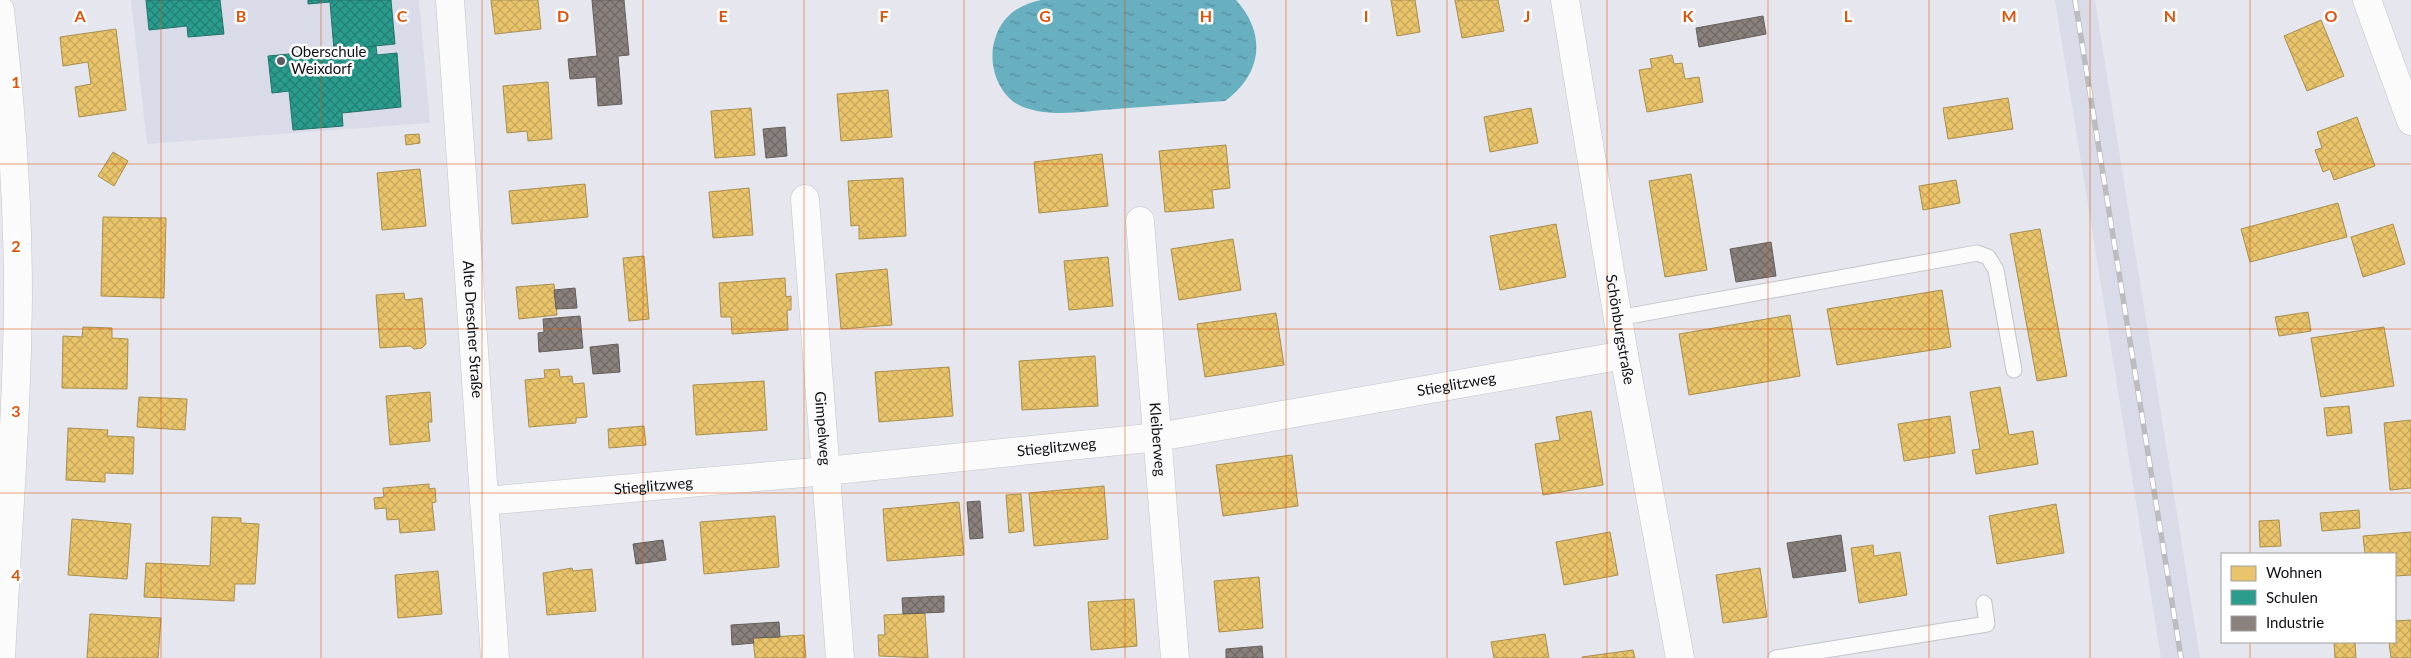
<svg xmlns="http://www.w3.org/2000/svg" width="2411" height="658" viewBox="0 0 2411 658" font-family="Lato,sans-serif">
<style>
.built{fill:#d9dbe9}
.water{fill:url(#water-ripples)}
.homes{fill:url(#homes-cross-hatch);stroke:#a88e50}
.schools{fill:url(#schools-cross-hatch);stroke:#22736a}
.industry{fill:url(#industry-cross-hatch);stroke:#655f5d}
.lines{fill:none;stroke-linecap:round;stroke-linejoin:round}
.lane-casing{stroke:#c3c4c9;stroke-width:17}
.street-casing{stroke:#c3c4c9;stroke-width:29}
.secondary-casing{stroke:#c3c4c9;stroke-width:29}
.lane{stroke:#fbfbfc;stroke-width:15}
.street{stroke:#fbfbfc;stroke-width:28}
.secondary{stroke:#fbfbfc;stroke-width:28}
.rail-casing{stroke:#bcbcbe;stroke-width:5.5}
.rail{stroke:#fff;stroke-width:4;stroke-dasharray:11;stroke-linecap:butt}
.grid{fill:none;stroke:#dd550c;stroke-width:1;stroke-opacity:0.55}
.poi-dot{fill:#5a5b60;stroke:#fff;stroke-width:2}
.labels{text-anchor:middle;stroke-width:5;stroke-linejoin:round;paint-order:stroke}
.poi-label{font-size:15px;fill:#0f1014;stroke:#fff;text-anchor:start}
.street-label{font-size:15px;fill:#0f1014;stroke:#fff}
.grid-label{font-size:16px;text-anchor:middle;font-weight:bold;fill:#dd550c;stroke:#fff;stroke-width:5;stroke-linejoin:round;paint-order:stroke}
</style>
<defs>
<pattern id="water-ripples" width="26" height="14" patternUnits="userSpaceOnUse" patternTransform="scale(1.25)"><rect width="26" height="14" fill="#68afc0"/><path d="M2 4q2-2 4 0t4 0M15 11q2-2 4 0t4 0" fill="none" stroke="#548d9b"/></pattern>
<pattern id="homes-cross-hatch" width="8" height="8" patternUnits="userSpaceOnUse" patternTransform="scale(1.25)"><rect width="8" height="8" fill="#e9c46a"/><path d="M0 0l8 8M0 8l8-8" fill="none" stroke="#c7a75b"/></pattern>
<pattern id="schools-cross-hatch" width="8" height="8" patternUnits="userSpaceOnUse" patternTransform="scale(1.25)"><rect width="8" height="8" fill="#2a9d8f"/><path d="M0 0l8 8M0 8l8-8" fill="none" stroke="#227f74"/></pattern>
<pattern id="industry-cross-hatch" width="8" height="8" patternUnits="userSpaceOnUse" patternTransform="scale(1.25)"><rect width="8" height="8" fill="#8a817c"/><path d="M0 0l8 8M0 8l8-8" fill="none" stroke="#6f6864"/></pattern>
</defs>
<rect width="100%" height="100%" fill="#e6e7ee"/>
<g class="built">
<path d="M131,0H419L430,123L147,144Z"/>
<path d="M2055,0H2095L2200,658H2161Z"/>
</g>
<path class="water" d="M1041,0H1236C1267,34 1262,74 1225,101C1188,104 1151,106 1115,109C1085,111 1052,118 1023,107C998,97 987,63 995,39C1002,16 1018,5 1041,0Z"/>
<g class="homes">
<path d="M491,0H538L541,29L495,34Z"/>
<path d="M1391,0H1415L1420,32L1397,36Z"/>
<path d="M1455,0H1498L1504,31L1462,38Z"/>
<path d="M2321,20L2344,76L2307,91L2284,36Z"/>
<path d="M116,29L126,110L79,117L75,87L91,84L88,62L63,66L60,37Z"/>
<path d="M1672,55L1674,64L1682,63L1685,79L1699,77L1703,102L1647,112L1639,70L1652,68L1650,59Z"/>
<path d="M548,82L552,139L528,141L527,131L507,133L503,86Z"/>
<path d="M888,90L892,137L841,141L837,94Z"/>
<path d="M2008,98L2013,129L1948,139L1943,108Z"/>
<path d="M751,108L755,155L715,158L711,111Z"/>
<path d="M1531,108L1538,143L1490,152L1484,117Z"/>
<path d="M2357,117L2375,166L2334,180L2330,169L2323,172L2315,150L2322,148L2317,132Z"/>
<path d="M419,134L420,143L406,145L405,135Z"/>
<path d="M1226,145L1230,188L1212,190L1214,208L1165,212L1159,151Z"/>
<path d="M113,152L128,161L114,186L98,176Z"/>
<path d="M1102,154L1108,206L1039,213L1034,162Z"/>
<path d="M420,169L426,226L382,230L377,173Z"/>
<path d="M1691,174L1707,270L1665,277L1649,181Z"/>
<path d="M903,178L906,236L859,239V225L851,226L848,181Z"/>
<path d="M1956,180L1960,203L1923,210L1919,186Z"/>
<path d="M585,184L588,217L512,224L509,191Z"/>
<path d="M749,188L753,235L713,238L709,192Z"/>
<path d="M2338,203L2347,237L2250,262L2241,229Z"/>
<path d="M103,217L166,218L164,298L101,296Z"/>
<path d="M1556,224L1566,277L1500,290L1490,236Z"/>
<path d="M2393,224L2405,264L2363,277L2351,237Z"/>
<path d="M2040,229L2067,376L2037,381L2010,234Z"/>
<path d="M1233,239L1241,290L1179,300L1171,249Z"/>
<path d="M644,256L649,319L629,321L623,258Z"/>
<path d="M1108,257L1113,306L1069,310L1064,261Z"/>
<path d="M887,269L892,325L841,329L836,274Z"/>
<path d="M785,278L786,297L791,296V310H787L788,330L732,334L731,317H721L719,283Z"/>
<path d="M554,284L557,315L519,319L516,287Z"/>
<path d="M1942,290L1951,347L1837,365L1827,309Z"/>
<path d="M404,293L405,300L422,298L426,344L422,348L414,349L410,346L380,348L376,295Z"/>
<path d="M2308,312L2311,331L2279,336L2275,317Z"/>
<path d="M1276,313L1284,365L1205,377L1197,324Z"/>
<path d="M1790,315L1800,376L1689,395L1679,334Z"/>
<path d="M83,327L112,328V338L128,339L127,389L62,388L63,336L82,337Z"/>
<path d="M2384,327L2394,386L2321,397L2311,338Z"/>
<path d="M1095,356L1098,406L1022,410L1019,361Z"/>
<path d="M949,367L953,416L879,422L875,372Z"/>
<path d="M559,369L560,377L572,376L573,384L584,383L587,417L576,418V423L529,427L525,380L545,378L544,370Z"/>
<path d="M764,381L767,430L696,435L693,385Z"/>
<path d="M2000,387L2009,435L2033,431L2038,464L1976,474L1972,450L1980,449L1970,392Z"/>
<path d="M430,392L432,422H428L430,441L390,445L386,396Z"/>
<path d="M139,397L187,399L185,430L137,427Z"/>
<path d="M2349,406L2352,433L2327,436L2324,408Z"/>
<path d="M1591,411L1603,485L1543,495L1535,444L1560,440L1556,417Z"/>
<path d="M1950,416L1955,453L1904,461L1898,424Z"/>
<path d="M2411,420V488L2390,490L2384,423Z"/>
<path d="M644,426L646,445L609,448L608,429Z"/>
<path d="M68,428L108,430L107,436L134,437L133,474L105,473V482L66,480Z"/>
<path d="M1292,455L1298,506L1223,516L1216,465Z"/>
<path d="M429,484V489L435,488L436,502L432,503L435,530L400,533L399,519L387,520L386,508L375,509L374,498L384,497L383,488Z"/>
<path d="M1104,486L1108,539L1034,546L1029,493Z"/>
<path d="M1021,494L1024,531L1009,533L1006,495Z"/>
<path d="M959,502L964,555L887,561L883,509Z"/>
<path d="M2056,504L2064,553L1997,564L1989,516Z"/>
<path d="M2359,510L2360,528L2322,531L2320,513Z"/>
<path d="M775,516L779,567L704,574L700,522Z"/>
<path d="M212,517L241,518V523L259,524L255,584H235L234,601L144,597L146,563L210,566Z"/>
<path d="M72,519L131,524L127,579L68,575Z"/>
<path d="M2279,520L2281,546L2260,547L2259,521Z"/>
<path d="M1610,532L1618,575L1564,585L1556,542Z"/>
<path d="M2411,532V575L2395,576V554H2365L2363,536Z"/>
<path d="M1873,545L1874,556L1900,552L1907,595L1859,603L1851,548Z"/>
<path d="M572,568L573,571L592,569L596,611L547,615L543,573Z"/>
<path d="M1760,568L1767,617L1723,623L1716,575Z"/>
<path d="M438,571L442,614L398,618L395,575Z"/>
<path d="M1259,577L1263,628L1219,632L1214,581Z"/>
<path d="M1134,599L1137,646L1091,650L1088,602Z"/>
<path d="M925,613L928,658L879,656L878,635H885L884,615Z"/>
<path d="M90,614L161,618L158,658H87Z"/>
<path d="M2411,620V658H2391L2389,642H2395V621Z"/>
<path d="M1545,634L1549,658H1494L1491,642Z"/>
<path d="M804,635L806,658H755L753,638Z"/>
<path d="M2334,642H2355L2356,658H2335Z"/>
<path d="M1633,650L1635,658H1582V657Z"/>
</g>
<g class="schools">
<path d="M146,0H220L224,34L188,37L187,26L149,30Z"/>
<path d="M308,0H391L395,44L334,50L330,2L308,4Z"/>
<path d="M376,46L377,55L397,53L401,107L342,113L343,126L293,130L289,91L272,93L268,56Z"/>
</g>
<g class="industry">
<path d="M592,0H624L629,55L618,56L622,104L598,106L596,77L570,79L568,59L597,56Z"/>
<path d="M1763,16L1766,34L1699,47L1696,28Z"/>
<path d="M785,127L787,156L766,158L763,129Z"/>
<path d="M1771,242L1776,276L1736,282L1730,249Z"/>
<path d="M575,288L577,308L556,309L554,290Z"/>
<path d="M580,316L583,348L539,352L538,333L544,332L543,319Z"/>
<path d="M618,344L620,372L593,374L590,347Z"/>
<path d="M980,501L983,538L970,539L967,502Z"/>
<path d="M1841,535L1846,571L1793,578L1787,543Z"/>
<path d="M663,540L666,560L636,564L633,544Z"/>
<path d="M944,596V612L903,614L902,598Z"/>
<path d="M779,622L780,637L753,638L754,643L732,645L731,625Z"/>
<path d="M1262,646L1263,658H1226V649Z"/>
</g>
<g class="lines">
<defs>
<g id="lane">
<path d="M1618,318L1977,253L1988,257L1996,270L2014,370"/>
<path d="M1776,658L1987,624L1984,603"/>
</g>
<g id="street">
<path id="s1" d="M450,0L495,658"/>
<path id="s2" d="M1565,0L1624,355L1680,658"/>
<path d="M2367,0L2411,121"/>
<path id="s3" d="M805,199L840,658"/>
<path id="s4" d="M1140,221L1175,658"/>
<path id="s5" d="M484,501L826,471L1158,437L1624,355"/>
</g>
<path id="secondary" d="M0,10C11,105 18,200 18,296C17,417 7,538 1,658"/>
</defs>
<use href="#lane" class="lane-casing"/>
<use href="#street" class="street-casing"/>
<use href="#secondary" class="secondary-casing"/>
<use href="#lane" class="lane"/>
<use href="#street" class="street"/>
<use href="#secondary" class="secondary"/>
<defs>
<path id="rail" d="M2075,0L2181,658"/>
</defs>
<use href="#rail" class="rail-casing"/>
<use href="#rail" class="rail"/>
</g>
<path class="grid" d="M161,0V658M321,0V658M482,0V658M643,0V658M804,0V658M964,0V658M1125,0V658M1286,0V658M1447,0V658M1607,0V658M1768,0V658M1929,0V658M2090,0V658M2250,0V554M0,164H2411M0,329H2411M0,493H2411M2250,642V658"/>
<circle class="poi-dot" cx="281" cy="61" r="5"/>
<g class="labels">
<g class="poi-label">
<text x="291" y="57">Oberschule<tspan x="291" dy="17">Weixdorf</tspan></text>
</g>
<g class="street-label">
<text dy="5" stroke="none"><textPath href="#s1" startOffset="330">Alte Dresdner Straße</textPath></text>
<text dy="5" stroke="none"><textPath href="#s2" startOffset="334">Schönburgstraße</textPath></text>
<text dy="5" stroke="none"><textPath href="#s5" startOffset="980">Stieglitzweg</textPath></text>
<text dy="5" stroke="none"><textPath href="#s3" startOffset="230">Gimpelweg</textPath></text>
<text dy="5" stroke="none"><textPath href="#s4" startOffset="219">Kleiberweg</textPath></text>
<text dy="5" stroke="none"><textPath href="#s5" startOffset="575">Stieglitzweg</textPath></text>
<text dy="5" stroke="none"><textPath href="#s5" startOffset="170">Stieglitzweg</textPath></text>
</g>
</g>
<g class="grid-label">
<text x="80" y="22">A</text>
<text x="241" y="22">B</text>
<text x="402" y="22">C</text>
<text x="563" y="22">D</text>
<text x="723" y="22">E</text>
<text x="884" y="22">F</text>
<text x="1045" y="22">G</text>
<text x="1206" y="22">H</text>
<text x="1366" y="22">I</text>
<text x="1527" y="22">J</text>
<text x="1688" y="22">K</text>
<text x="1848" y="22">L</text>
<text x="2009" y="22">M</text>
<text x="2170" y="22">N</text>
<text x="2331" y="22">O</text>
<text x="16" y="88">1</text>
<text x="16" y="252">2</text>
<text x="16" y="417">3</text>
<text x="16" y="581">4</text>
</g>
<rect x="2221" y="553" width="175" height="90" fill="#ffffff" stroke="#9f9fa1"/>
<rect x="2231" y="566" width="25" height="15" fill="#e9c46a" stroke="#9f9fa1"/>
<text x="2266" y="578" font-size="15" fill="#0f1014">Wohnen</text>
<rect x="2231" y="590" width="25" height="15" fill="#2a9d8f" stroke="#9f9fa1"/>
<text x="2266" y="603" font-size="15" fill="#0f1014">Schulen</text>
<rect x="2231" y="616" width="25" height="15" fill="#8a817c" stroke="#9f9fa1"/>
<text x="2266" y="628" font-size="15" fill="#0f1014">Industrie</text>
</svg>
